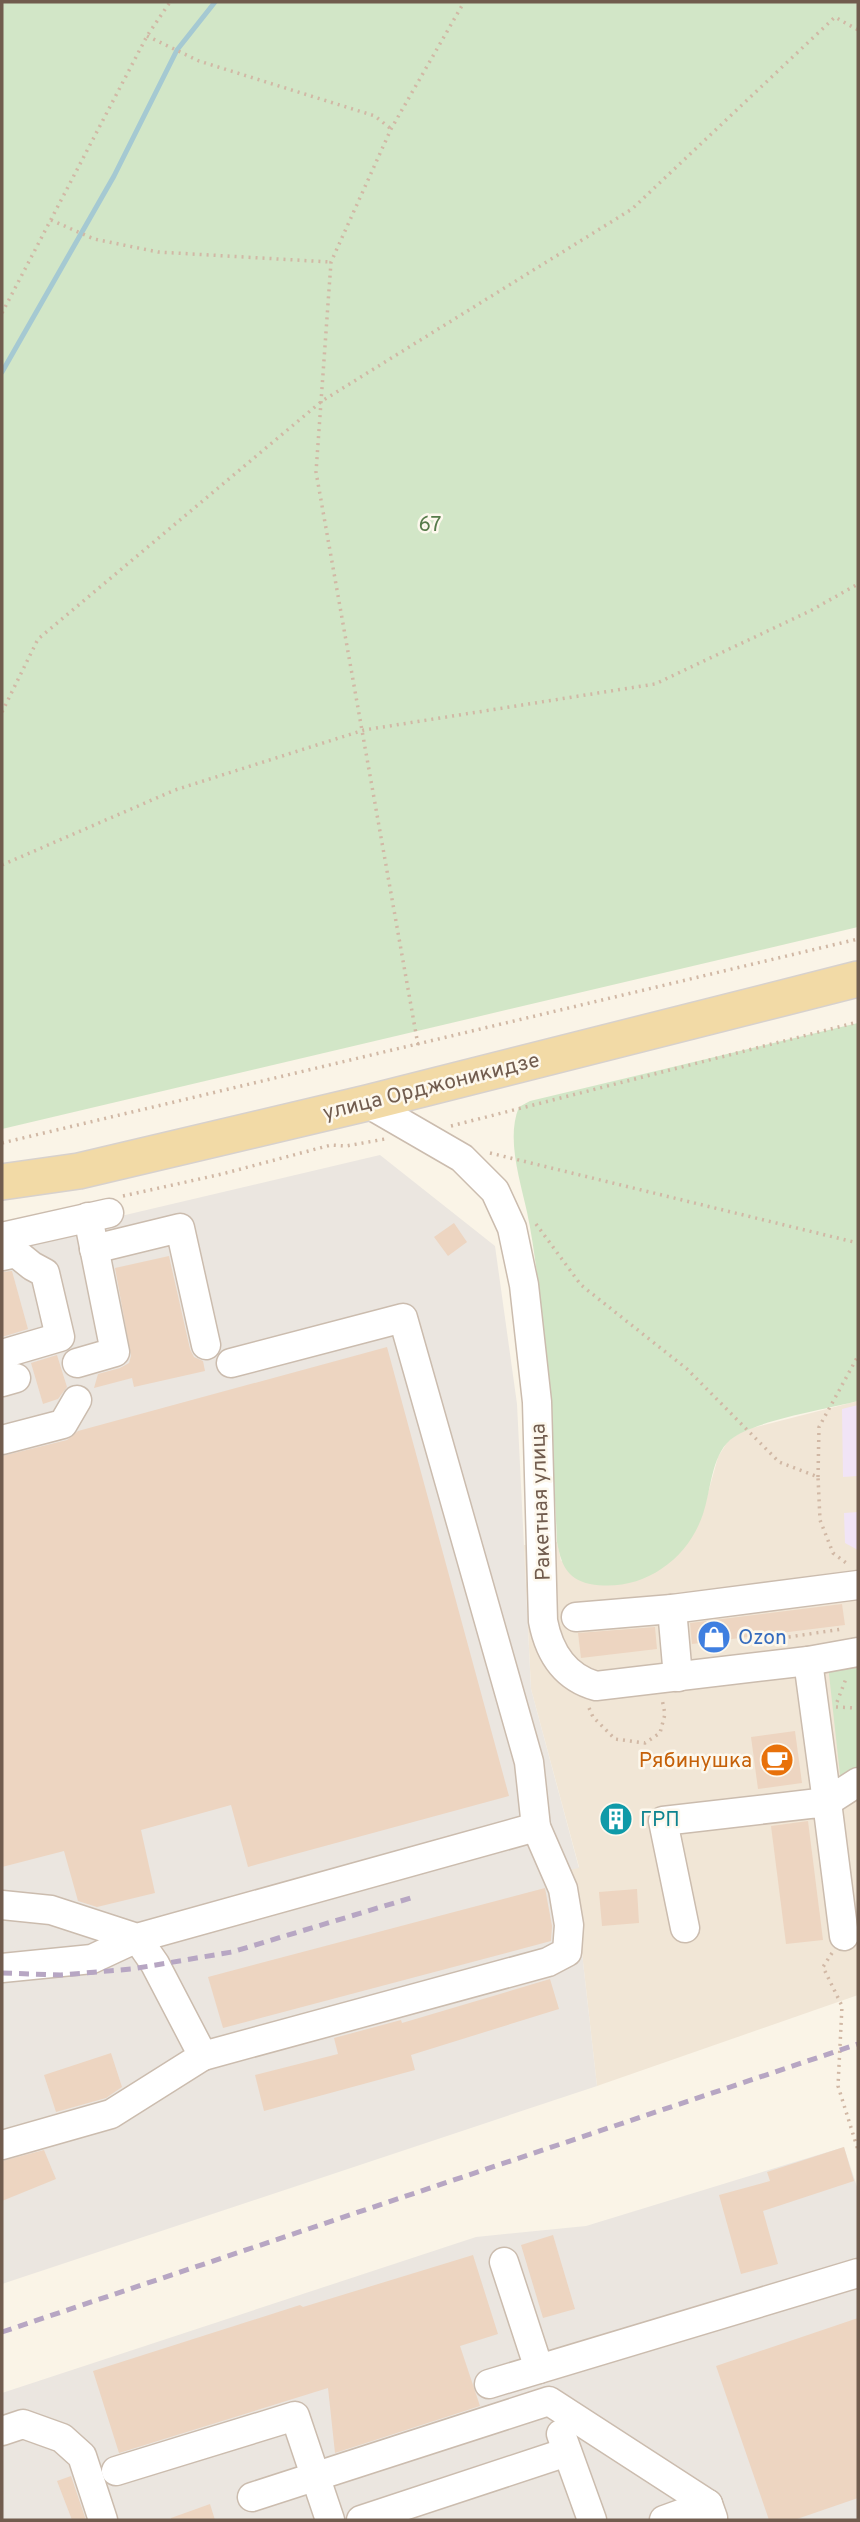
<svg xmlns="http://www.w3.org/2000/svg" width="860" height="2522" viewBox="0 0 860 2522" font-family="Overpass,sans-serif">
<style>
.residential{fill:#f1e6d6}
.industrial{fill:#ebe6e0}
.education{fill:#f1e4f6}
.green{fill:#d2e6c7}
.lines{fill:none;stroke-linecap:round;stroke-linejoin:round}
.stream{stroke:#a5c9d2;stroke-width:5}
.building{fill:#edd5c1}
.minor-casing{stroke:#cbbcae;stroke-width:31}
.major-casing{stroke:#d7d1cd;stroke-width:38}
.path{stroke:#d1b8a5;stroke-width:3.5;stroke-dasharray:2 5;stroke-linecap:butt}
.minor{stroke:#fff;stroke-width:28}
.major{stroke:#f2daa6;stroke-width:35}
.rail{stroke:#b7a6c3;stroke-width:5;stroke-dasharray:10 7;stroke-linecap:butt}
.labels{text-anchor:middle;stroke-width:5;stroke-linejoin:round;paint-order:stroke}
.park-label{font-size:21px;fill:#567b4a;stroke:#fdf8ed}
.street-label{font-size:21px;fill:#715c4e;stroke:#fdf8ed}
.shop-label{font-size:21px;fill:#366cbe;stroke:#fdf8ed;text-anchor:start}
.food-label{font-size:21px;fill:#c56008;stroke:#fdf8ed;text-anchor:end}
.culture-label{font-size:21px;fill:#0d838f;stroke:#fdf8ed;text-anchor:start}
</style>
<rect width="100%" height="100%" fill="#faf4e7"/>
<path class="residential" d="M858,1401V1995L597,2086L581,1944L563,1871L579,1867L531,1689L524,1545L557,1542L561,1561L702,1515L718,1457L728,1441L744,1430Z"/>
<g class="industrial">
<path d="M380,1155L495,1246L517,1404L531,1689L579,1868L564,1871L581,1944L597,2086L2,2284V1244Z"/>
<path d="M844,2147L858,2190V2520H2V2393L476,2237L586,2226Z"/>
</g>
<g class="education">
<path d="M858,1405V1476L843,1477L842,1409Z"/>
<path d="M858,1512V1550L845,1543L844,1513Z"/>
</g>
<g class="green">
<path d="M2,2H858V927L2,1129Z"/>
<path d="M858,1023V1401C827,1409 752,1421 730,1440C711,1457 711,1491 703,1514C687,1562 640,1593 590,1584C566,1579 561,1563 557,1542C554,1470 550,1400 543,1328C539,1290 535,1250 527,1212C520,1180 506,1138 519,1107L530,1101Z"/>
<path d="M858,1662V1773L841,1784L828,1665Z"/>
</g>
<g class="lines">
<path class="stream" d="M2,372L114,176L177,50L215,2"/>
</g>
<g class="building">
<path d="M454,1223L467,1242L448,1256L434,1237Z"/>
<path d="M169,1256L190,1349L194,1357L203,1361L205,1371L134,1387L132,1378L94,1388L98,1374L120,1368L129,1363L131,1356L115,1268Z"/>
<path d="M12,1271L28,1329L2,1337V1272Z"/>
<path d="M387,1347L509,1796L248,1867L231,1805L141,1830L155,1893L97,1907L78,1901L64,1851L2,1867V1456L67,1440L78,1431Z"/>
<path d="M57,1355L67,1387L58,1399L43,1404L31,1363Z"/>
<path d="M842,1604L845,1625L692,1644L690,1623Z"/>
<path d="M655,1627L657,1649L581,1658L578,1633Z"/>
<path d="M795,1731L802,1783L758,1789L751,1737Z"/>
<path d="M621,1808L624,1828L610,1830L607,1810Z"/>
<path d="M808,1821L823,1940L786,1944L771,1826Z"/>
<path d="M545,1888L552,1926L551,1941L223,2028L208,1977Z"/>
<path d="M637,1889L639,1923L602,1926L599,1892Z"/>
<path d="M550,1979L559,2009L411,2055L415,2070L264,2111L255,2075L338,2054L334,2038L401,2020L402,2023Z"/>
<path d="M111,2053L122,2087L106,2098L56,2112L44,2075Z"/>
<path d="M844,2147L854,2181L763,2211L778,2264L741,2274L719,2195L770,2181L767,2172Z"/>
<path d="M44,2150L56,2179L2,2201V2161Z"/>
<path d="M553,2235L575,2309L543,2318L521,2245Z"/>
<path d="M473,2255L498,2334L460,2346L480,2406L335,2453L328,2388L119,2453L93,2371L300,2305L303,2307Z"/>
<path d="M858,2318V2498L794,2520H769L716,2366Z"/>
<path d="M71,2476L86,2520H72L57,2481Z"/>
<path d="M210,2504L215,2520H171V2518Z"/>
</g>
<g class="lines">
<defs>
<g id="minor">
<path d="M367,1103L462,1158L495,1191L512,1228L524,1285L537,1402L543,1621C549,1652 564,1677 596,1686L808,1661L858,1652"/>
<path d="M2,1237L109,1213"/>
<path d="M94,1249L180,1228L206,1345"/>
<path d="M2,1256L16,1253L32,1266L45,1273L60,1337L2,1354"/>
<path d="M77,1363L115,1352L88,1217"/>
<path d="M2,1382L16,1378"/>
<path d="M2,1440L63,1424L77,1400"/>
<path d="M672,1609L678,1677"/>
<path d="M576,1617L672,1609L858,1585"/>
<path d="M808,1661L827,1802L858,1782"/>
<path d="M2,1905L51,1910L137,1938L536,1827"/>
<path d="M685,1928L663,1821L827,1802L844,1936"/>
<path d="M2,1968L92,1959L137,1938L155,1964L203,2056L111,2114L2,2145"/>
<path d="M203,2056L548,1962L567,1952L569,1925L563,1889L536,1827L529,1762L403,1318L231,1363"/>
<path d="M504,2262L539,2369"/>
<path d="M489,2384L858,2273"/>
<path d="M2,2431L23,2424L62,2438L82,2456L103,2520"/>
<path d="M561,2434L592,2520"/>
<path d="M116,2471L295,2416L330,2520"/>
<path d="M252,2497L549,2401L708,2504"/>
<path d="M361,2520L567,2452"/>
<path d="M664,2520L708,2504L713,2518"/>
</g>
<path id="major" d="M2,1182L79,1171L367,1103L858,979"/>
</defs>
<use href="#minor" class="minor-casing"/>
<use href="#major" class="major-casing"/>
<g class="path">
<path d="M147,36L199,61L375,116L391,129"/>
<path d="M51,220L94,239L158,252L330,262"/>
<path d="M2,313L147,36L170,2"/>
<path d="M2,712L38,639L322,401L632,209L835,17L858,30"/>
<path d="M2,865L175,790L364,730L655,684L810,611L858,584"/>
<path d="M418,1045L316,472L331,262L391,129L464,2"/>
<path d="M451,1126L858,1022"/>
<path d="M2,1143L858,939"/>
<path d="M490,1153L858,1243"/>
<path d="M123,1196L222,1174L331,1145L346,1146L385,1139"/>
<path d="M536,1224L581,1285L687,1369L779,1462L818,1477L820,1520L833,1553L849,1565"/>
<path d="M818,1477L819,1427L858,1356"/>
<path d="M761,1641L843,1629"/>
<path d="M837,1702L847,1676"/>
<path d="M836,1707L858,1708"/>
<path d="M589,1708L593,1717L615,1739L645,1743L660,1733L665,1714L662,1699"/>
<path d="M832,1953L823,1967L842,2006L838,2086L858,2150"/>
</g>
<use href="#minor" class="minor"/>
<use href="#major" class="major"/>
<g class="rail">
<path d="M2,1973L61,1975L132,1969L232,1952L414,1897"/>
<path d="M2,2332L858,2044"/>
</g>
</g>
<defs>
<symbol id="shop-disc" viewBox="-11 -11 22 22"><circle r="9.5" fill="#3f7fe0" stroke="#fdf8ed"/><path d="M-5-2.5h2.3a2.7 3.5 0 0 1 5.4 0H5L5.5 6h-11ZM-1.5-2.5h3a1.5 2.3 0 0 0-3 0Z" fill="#fff"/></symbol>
<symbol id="cafe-disc" viewBox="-11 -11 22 22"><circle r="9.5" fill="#e8710a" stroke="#fdf8ed"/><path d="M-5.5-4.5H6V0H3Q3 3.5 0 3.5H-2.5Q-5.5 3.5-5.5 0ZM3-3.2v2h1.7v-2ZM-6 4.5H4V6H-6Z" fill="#fff"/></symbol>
<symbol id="building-disc" viewBox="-11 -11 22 22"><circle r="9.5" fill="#0f9aa8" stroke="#fdf8ed"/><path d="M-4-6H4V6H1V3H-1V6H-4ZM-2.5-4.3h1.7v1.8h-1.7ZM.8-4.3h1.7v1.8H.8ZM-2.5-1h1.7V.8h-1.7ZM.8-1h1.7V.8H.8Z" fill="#fff"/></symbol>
</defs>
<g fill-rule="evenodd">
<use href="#shop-disc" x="695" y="1618" width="38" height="38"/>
<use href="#cafe-disc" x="758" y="1741" width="38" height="38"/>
<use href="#building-disc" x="597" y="1800" width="38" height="38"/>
</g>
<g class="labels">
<g class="park-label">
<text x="430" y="531">67</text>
</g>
<g class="street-label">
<text transform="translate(431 1086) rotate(-14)" y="7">улица Орджоникидзе</text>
<text transform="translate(540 1502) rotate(-92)" y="7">Ракетная улица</text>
</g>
<g class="shop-label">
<text x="738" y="1644">Ozon</text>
</g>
<g class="food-label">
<text x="752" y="1767">Рябинушка</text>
</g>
<g class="culture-label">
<text x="640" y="1826">ГРП</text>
</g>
</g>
<rect width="860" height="2522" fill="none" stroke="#715c4e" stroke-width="7"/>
</svg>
